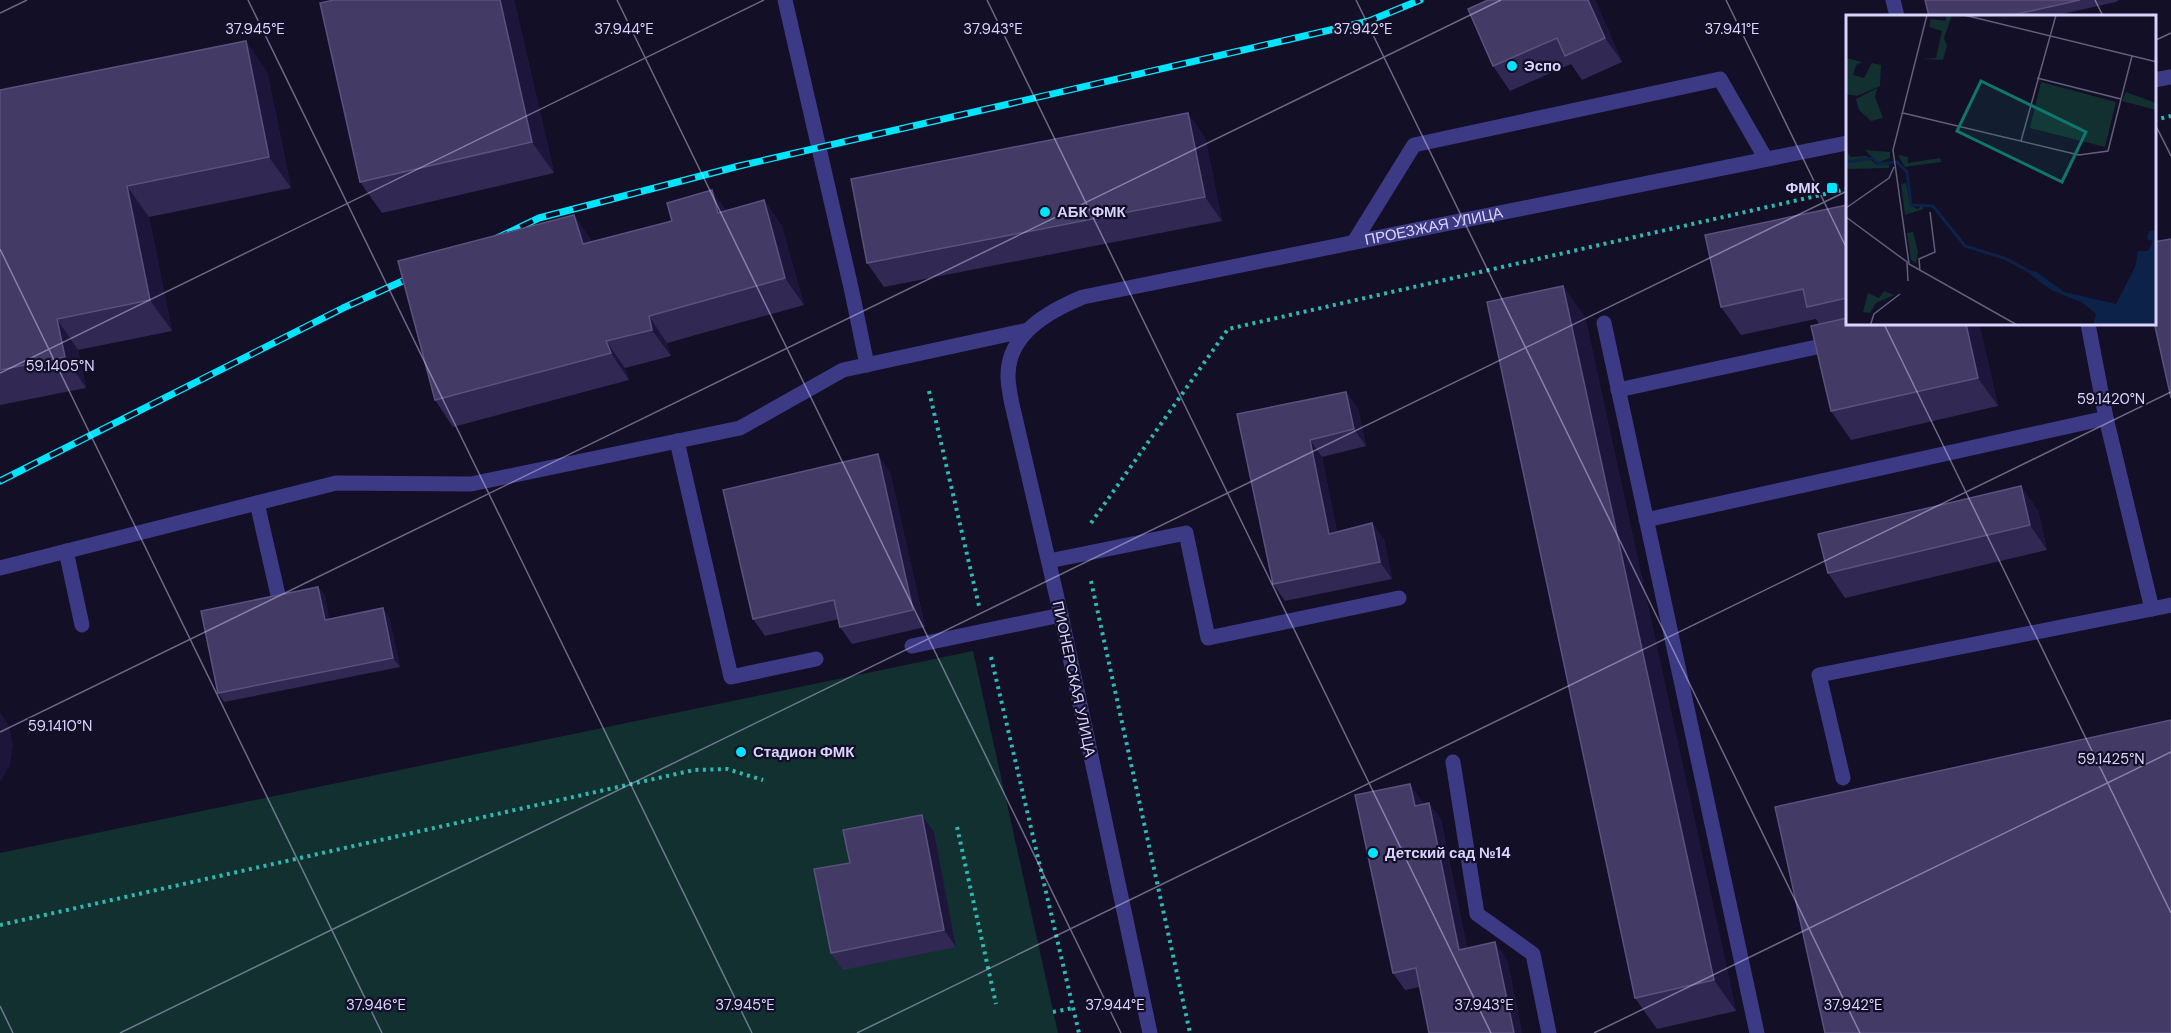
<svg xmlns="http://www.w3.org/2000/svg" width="2171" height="1033" viewBox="0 0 2171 1033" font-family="'DM Sans',sans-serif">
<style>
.green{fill:#12302f}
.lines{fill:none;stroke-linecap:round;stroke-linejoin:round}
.path{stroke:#2fb8b0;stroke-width:4;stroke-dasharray:3 4.5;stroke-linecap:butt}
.service{stroke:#3d3a85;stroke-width:15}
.minor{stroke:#3d3a85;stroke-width:15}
.rail-casing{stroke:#00e5ff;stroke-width:7}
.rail{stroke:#130f26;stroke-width:4.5;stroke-dasharray:14;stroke-linecap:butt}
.wall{fill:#312854}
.shaded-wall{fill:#1d163a}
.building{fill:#433a66;stroke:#5a527e;stroke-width:1.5}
.ticks{fill:none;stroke:#d9d4ff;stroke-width:1.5;stroke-opacity:0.45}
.poi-dot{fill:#00e5ff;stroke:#130f26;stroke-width:2}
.labels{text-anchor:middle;stroke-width:4.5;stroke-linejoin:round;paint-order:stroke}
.poi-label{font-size:15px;font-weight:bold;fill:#d9d4ff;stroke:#130f26;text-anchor:start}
.street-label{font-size:15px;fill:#d9d4ff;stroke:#130f26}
.inset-river{fill:none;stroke:#0c2248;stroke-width:3}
.inset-road{fill:none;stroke:#625e7d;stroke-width:1.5}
.view{fill:#0f766e;fill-opacity:0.15;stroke:#0f766e;stroke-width:3}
.inset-edge{fill:none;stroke:#d9d4ff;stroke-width:3}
.ticks-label{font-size:15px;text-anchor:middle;fill:#d9d4ff;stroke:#130f26;stroke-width:4.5;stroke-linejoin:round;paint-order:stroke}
</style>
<rect width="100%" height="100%" fill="#130f26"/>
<path class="green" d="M973,651L1058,1033H0V853Z"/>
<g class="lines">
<g class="path">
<path d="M2154,120L2171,116"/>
<path d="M929,391L979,606"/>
<path d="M1091,523L1228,329L1847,189"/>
<path d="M1091,581L1190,1033"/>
<path d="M991,657L1079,1033"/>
<path d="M957,827L996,1004"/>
<path d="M0,925L694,770L727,769L763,780"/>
<path d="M1053,1012L1073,1008"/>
</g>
<g class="service">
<path d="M785,0L852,292L867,365"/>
<path d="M1893,0L1897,16"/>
<path d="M1354,242L1414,145L1720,79L1766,159"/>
<path d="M1604,323L1757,1033"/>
<path d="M1618,390L1835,343"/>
<path d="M2106,418L2152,609L2171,605"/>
<path d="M677,441L731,677L816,659"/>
<path d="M257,503L278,595"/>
<path d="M1646,520L2106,418L2088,324"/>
<path d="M66,551L82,625"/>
<path d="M1049,561L1186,533L1208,638L1399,598"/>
<path d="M912,646L1061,615"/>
<path d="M1453,762L1477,914L1533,954L1549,1033"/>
<path d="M1843,778L1819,675L2152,609"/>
</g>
<g class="minor">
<path d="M2154,80L2171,77"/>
<path d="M0,568L336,483L471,484L740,428L843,370L1028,330"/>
<path id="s1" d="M1150,1033L1061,615L1011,400C1010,393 1008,384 1008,377C1007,334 1049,311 1083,297L1847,143"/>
</g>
<defs>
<g id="rail">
<path d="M495,239L539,218L739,166L1369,21L1420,0"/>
<path d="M0,481L343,308L418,274"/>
</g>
</defs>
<use href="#rail" class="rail-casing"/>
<use href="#rail" class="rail"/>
</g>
<g class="wall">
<path d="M334,0H514L554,173L382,213L360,182Z"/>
<path d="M1488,0H1595L1622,62L1582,80L1571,64L1510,91L1493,66Z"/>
<path d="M1925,0H2119L2116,2L2053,16H1929Z"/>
<path d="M267,71L291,188L149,217L172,331L78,350L86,388L0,405V90Z"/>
<path d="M1205,137L1222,221L884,287L867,263Z"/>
<path d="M712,190L726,211L764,200L782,227L804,305L667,343L671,356L625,368L629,380L453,427L435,400L593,241L672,221Z"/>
<path d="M1847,205V324H1979L1998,406L1851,440L1831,411L1819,324L1816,319L1741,335L1721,307Z"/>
<path d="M1585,317L1736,1011L1657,1029L1635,998Z"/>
<path d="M1346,392L1358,409L1366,446L1322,457L1337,532L1372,523L1384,540L1392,579L1285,601L1273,584L1237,414Z"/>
<path d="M890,472L925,627L852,644L840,627L839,619L765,636L753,619Z"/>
<path d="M2038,510L2047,550L1845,598L1828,573Z"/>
<path d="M318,587L325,596L329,619L389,617L400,667L224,702L218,693Z"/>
<path d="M1422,801L1423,804L1429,803L1441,820L1467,948L1507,959L1522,1033H1429L1420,987L1405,990L1393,973Z"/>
<path d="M934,832L956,947L843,970L831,953L850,863Z"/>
</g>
<g class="shaded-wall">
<path d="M500,0H514L554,173L532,142Z"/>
<path d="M1588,0H1595L1622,62L1605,38Z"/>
<path d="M246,41L267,71L291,188L269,157Z"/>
<path d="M1188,113L1205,137L1222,221L1205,197Z"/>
<path d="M127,186L149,217L172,331L150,300Z"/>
<path d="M712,190L730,217L718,213Z"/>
<path d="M764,200L782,227L804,305L785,278Z"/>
<path d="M574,215L593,242L583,244Z"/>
<path d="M1563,286L1585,317L1736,1011L1714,980Z"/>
<path d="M649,316L667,343L671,356L652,330Z"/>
<path d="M57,319L78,350L86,388L65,357Z"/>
<path d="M1966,324H1979L1998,406L1978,378Z"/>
<path d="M606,341L625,368L629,380L611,353Z"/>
<path d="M1346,392L1358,409L1366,446L1354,429Z"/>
<path d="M1310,440L1322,457L1341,551L1329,534Z"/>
<path d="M878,454L890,472L925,627L913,610Z"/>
<path d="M2021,486L2038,510L2047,550L2030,525Z"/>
<path d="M1372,523L1384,540L1392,579L1380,562Z"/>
<path d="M318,587L325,596L331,629L325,620Z"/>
<path d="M383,608L389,617L400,667L393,658Z"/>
<path d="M0,712L9,726L13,745L10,765L1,781L0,780Z"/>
<path d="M1410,784L1422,801L1427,823L1415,806Z"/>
<path d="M1429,803L1441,820L1471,967L1459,950Z"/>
<path d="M922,815L934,832L956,947L944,930Z"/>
<path d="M1495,942L1507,959L1522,1033H1514Z"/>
</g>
<g class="building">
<path d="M334,0H500L532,142L360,182L320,3Z"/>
<path d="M1488,0H1588L1605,38L1565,56L1557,38L1493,66L1468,9Z"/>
<path d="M1925,0H2080L2008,16H1929Z"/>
<path d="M246,41L269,157L127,186L150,300L57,319L65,357L0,370V90Z"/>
<path d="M1188,113L1205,197L867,263L851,179Z"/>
<path d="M712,190L718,213L764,200L785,278L649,316L652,330L606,341L611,353L435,400L398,261L574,215L583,244L672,221L667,203Z"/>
<path d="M1847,205V298L1807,307L1803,289L1721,307L1705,235Z"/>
<path d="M2171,239V398L2154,322V242Z"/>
<path d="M1563,286L1714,980L1635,998L1487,302Z"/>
<path d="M1847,318V324H1966L1978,378L1831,411L1811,326Z"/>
<path d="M1346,392L1354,429L1310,440L1329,534L1372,523L1380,562L1273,584L1237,414Z"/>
<path d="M878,454L913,610L840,627L834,600L753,619L723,490Z"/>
<path d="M2021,486L2030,525L1828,573L1818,534Z"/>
<path d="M318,587L325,620L383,608L393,658L218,693L201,611Z"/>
<path d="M2171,720V1033H1825L1775,807Z"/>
<path d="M1410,784L1415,806L1429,803L1459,950L1495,942L1514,1033H1429L1416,968L1393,973L1355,795Z"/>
<path d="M922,815L944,930L831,953L814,869L850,863L843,830Z"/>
</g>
<path class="ticks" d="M248,0L752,1033M617,0L1121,1033M987,0L1491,1033M1356,0L1860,1033M1726,0L1847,249M2095,0L2103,16M0,13L27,0M2154,41L2171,33M2154,122L2171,156M0,249L382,1033M1884,324L2171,913M0,373L764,0M0,732L1501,0M0,1006L13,1033M120,1033L1847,191M857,1033L2171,392M1594,1033L2171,752"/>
<g class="poi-dot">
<circle cx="1512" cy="66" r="6"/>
<rect x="1826" y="182" width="12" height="12" rx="3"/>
<circle cx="1045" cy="212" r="6"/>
<circle cx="741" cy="752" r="6"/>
<circle cx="1373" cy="853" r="6"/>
</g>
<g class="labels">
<g class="poi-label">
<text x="1524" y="71">Эспо</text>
<text x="1820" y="193" text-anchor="end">ФМК</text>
<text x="1057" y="217">АБК ФМК</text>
<text x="753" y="757">Стадион ФМК</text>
<text x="1385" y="858">Детский сад №14</text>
</g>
<g class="street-label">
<text dy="5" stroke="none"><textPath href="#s1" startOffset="1146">ПРОЕЗЖАЯ УЛИЦА</textPath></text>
<text transform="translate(1074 679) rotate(78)" y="5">ПИОНЕРСКАЯ УЛИЦА</text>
</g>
</g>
<g transform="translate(1846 15)">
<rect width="310" height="310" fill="#130f26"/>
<path d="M101,0H106L98,23L101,31L97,45L75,44L90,43L96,16L83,12L85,4L99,6ZM0,43L16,47L10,50L7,60L18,63L26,48L35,50L34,71L11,81L0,79ZM195,67L270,87L259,132L184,113ZM31,73L29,82L37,103L25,106L13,95L10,84ZM280,77L310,88V95L276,86ZM19,135L44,137V143L32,148ZM0,136L5,142L20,141L31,150L43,146V153L0,154ZM52,140L62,142V148L94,143L95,147L59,152ZM60,168L64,190L71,194L77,191V194L59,200L55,169ZM67,217L72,237L70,248L65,245L61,218ZM38,276L48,280L30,288L24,298L17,297L22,278L33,283Z" fill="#12302f"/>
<path d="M310,215V310H247L250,299L237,288L205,275L177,254L191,257L218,277L270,289L289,252L292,236H302L307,226L301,224L303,216Z" fill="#0c2248"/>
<path class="inset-river" d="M0,147L27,143L32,149L51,147L61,157L65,190L87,191L119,231L158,243L181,255"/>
<path class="inset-road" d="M81,0L47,135L63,249L173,311M118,0L311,47M191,63L275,84L286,41M57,98L233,140L262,136L275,84M175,126L210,0M0,193L43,163L48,152M0,202L61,247L62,266M74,256L73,244L89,237L84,197M24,311L28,299L54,279"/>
<path class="view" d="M135,66L240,117L216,167L111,116Z"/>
<rect width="310" height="310" class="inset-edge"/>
</g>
<g class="ticks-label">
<text x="255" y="34">37.945°E</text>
<text x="624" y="34">37.944°E</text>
<text x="993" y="34">37.943°E</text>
<text x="1363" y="34">37.942°E</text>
<text x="1732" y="34">37.941°E</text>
<text x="60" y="371">59.1405°N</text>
<text x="2111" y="404">59.1420°N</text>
<text x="60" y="731">59.1410°N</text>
<text x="2111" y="764">59.1425°N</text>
<text x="376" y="1010">37.946°E</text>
<text x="745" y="1010">37.945°E</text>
<text x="1115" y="1010">37.944°E</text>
<text x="1484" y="1010">37.943°E</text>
<text x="1853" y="1010">37.942°E</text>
</g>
</svg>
